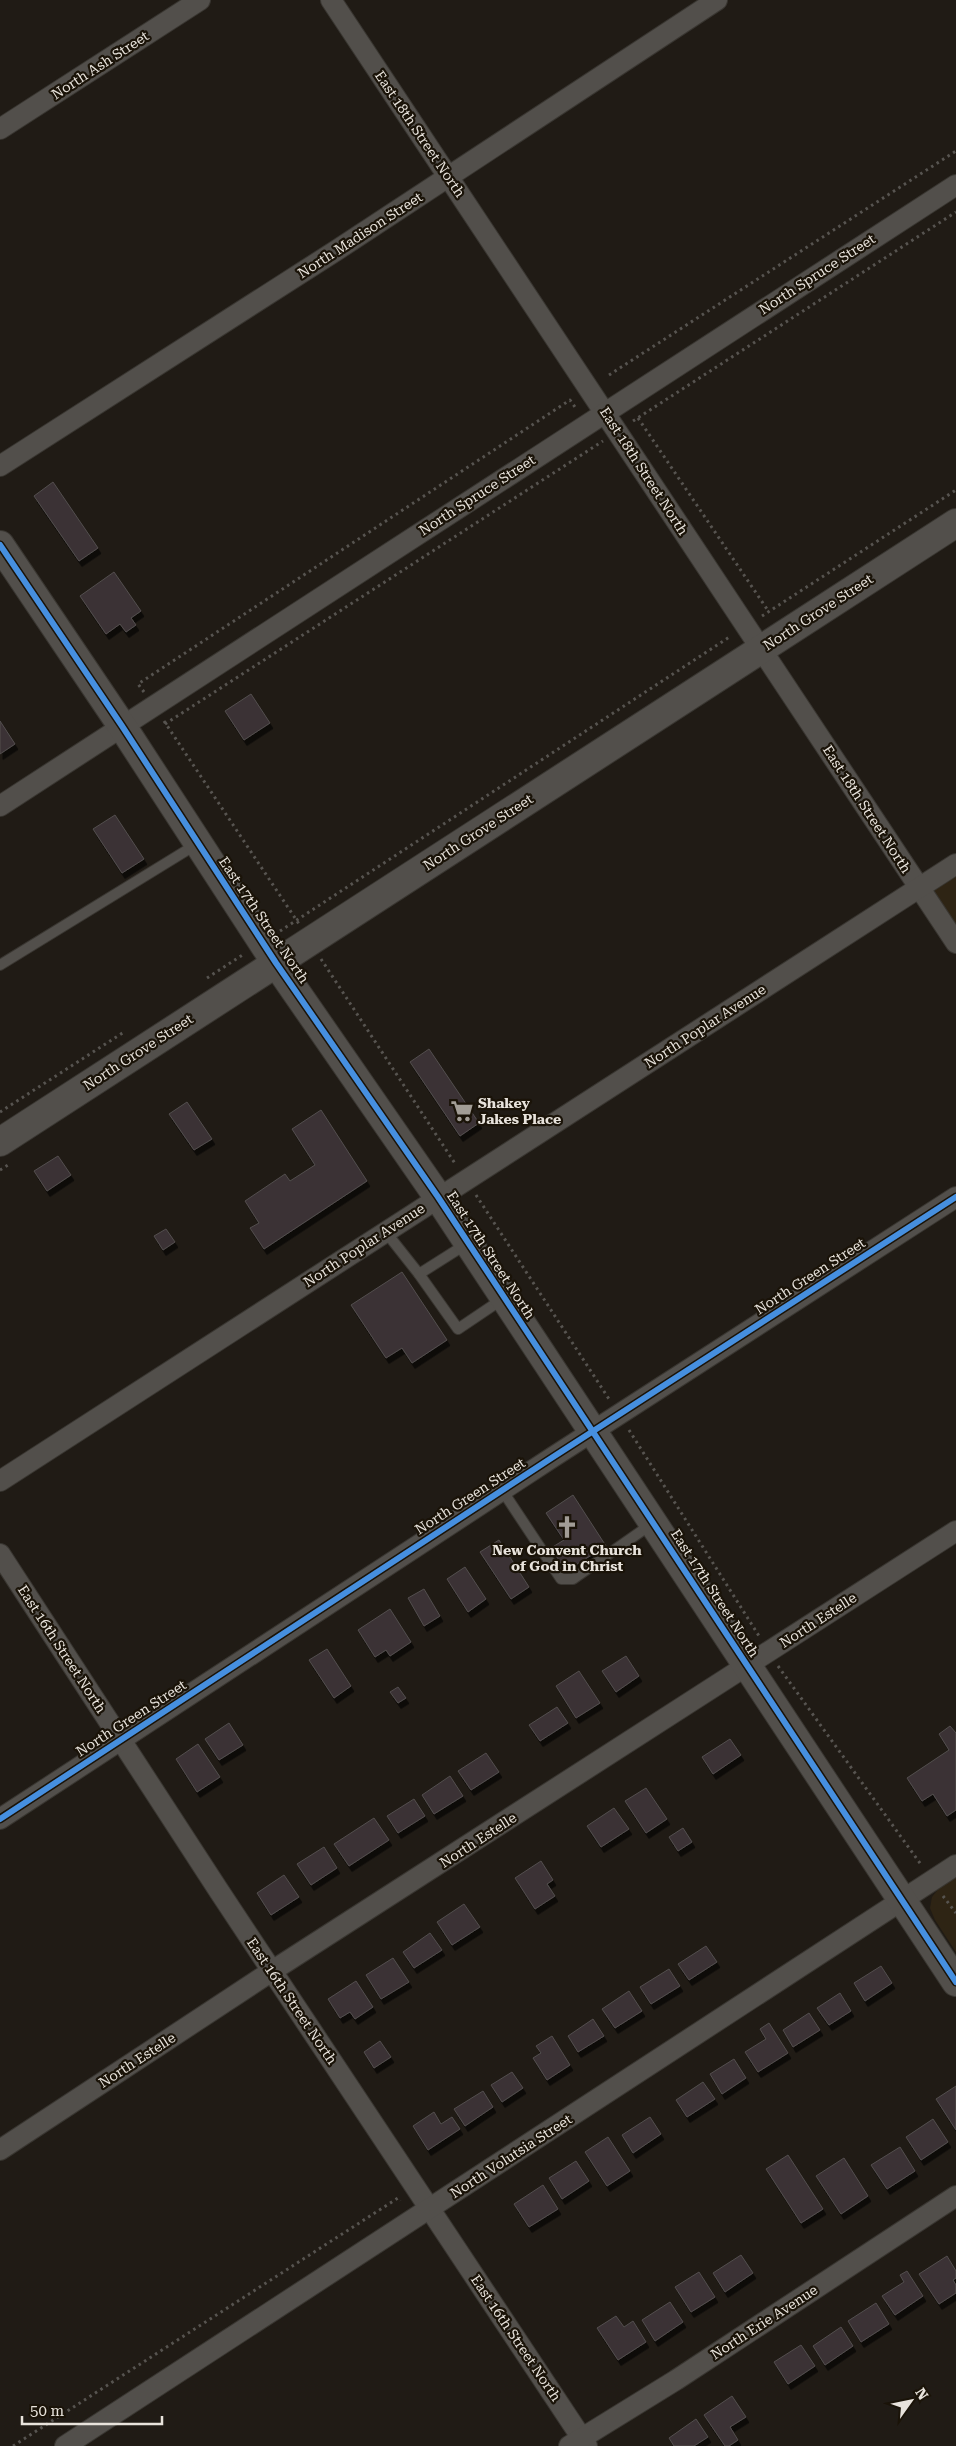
<svg xmlns="http://www.w3.org/2000/svg" width="956" height="2446" viewBox="0 0 956 2446" font-family="'Roboto Serif',serif">
<style>
.built{fill:#2e2414}
.building{fill:#3a3335;stroke:#534e4e;filter:url(#shadow)}
.lines{fill:none;stroke-linecap:round;stroke-linejoin:round}
.lane-casing{stroke:#393631;stroke-width:12}
.street-casing{stroke:#393631;stroke-width:22}
.secondary-casing{stroke:#393631;stroke-width:30}
.path{stroke:#575450;stroke-width:3;stroke-dasharray:2.5 4;stroke-linecap:butt}
.lane{stroke:#524f4b;stroke-width:10}
.street{stroke:#524f4b;stroke-width:20}
.secondary{stroke:#524f4b;stroke-width:28}
.cycleway-casing{stroke:#1a1308;stroke-width:9}
.cycleway{stroke:#468fdf;stroke-width:6}
.labels{text-anchor:middle;stroke-width:4.5;stroke-linejoin:round;paint-order:stroke}
.street-label{font-size:14px;fill:#e8e3dc;stroke:#1a1308}
.poi-label{font-size:14px;font-weight:bold;fill:#e8e3dc;stroke:#1a1308;text-anchor:start}
</style>
<defs>
<filter id="shadow"><feDropShadow dx="3" dy="5.5" stdDeviation="0" flood-color="#0009"/></filter>
</defs>
<rect width="100%" height="100%" fill="#201b15"/>
<g class="built">
<path d="M956,864V943L919,888Z"/>
<path d="M956,1875V1952L935,1920L930,1908L932,1897L940,1887Z"/>
</g>
<g class="building">
<path d="M53,482L98,548L79,561L34,496Z"/>
<path d="M114,572L141,611L131,618L136,625L126,632L120,624L106,634L80,596Z"/>
<path d="M251,694L270,723L244,740L225,711Z"/>
<path d="M0,721L15,744L0,754Z"/>
<path d="M115,815L144,859L122,873L93,829Z"/>
<path d="M429,1049L479,1123L460,1136L410,1062Z"/>
<path d="M187,1102L212,1139L194,1150L169,1114Z"/>
<path d="M321,1110L367,1181L264,1249L250,1228L259,1223L245,1201L285,1174L290,1181L315,1165L292,1129Z"/>
<path d="M58,1156L71,1175L47,1191L34,1171Z"/>
<path d="M166,1229L175,1242L163,1250L154,1236Z"/>
<path d="M402,1272L447,1340L412,1363L402,1348L386,1358L351,1305Z"/>
<path d="M573,1495L606,1546L566,1571L551,1548L564,1540L546,1513Z"/>
<path d="M499,1540L529,1587L511,1599L480,1552Z"/>
<path d="M465,1567L486,1599L468,1612L447,1579Z"/>
<path d="M424,1589L440,1616L424,1626L408,1598Z"/>
<path d="M390,1609L411,1642L390,1656L386,1650L375,1657L358,1630Z"/>
<path d="M327,1649L351,1686L334,1698L309,1660Z"/>
<path d="M626,1656L639,1676L616,1692L602,1671Z"/>
<path d="M579,1671L600,1703L576,1718L556,1686Z"/>
<path d="M398,1687L406,1698L398,1703L390,1692Z"/>
<path d="M557,1707L568,1723L540,1741L529,1725Z"/>
<path d="M229,1723L243,1745L219,1760L205,1739Z"/>
<path d="M950,1726L956,1733V1810L947,1816L933,1794L922,1801L907,1778L949,1750L939,1734Z"/>
<path d="M730,1739L741,1755L713,1774L702,1757Z"/>
<path d="M198,1744L220,1777L197,1792L176,1759Z"/>
<path d="M486,1753L499,1772L471,1790L458,1771Z"/>
<path d="M450,1776L463,1796L434,1814L422,1795Z"/>
<path d="M646,1788L667,1819L646,1833L625,1801Z"/>
<path d="M414,1799L425,1816L398,1833L387,1816Z"/>
<path d="M614,1808L629,1829L601,1847L587,1826Z"/>
<path d="M374,1818L389,1840L349,1866L334,1844Z"/>
<path d="M683,1828L692,1842L678,1851L669,1837Z"/>
<path d="M324,1847L337,1868L311,1885L297,1864Z"/>
<path d="M541,1861L553,1880L547,1884L555,1896L535,1909L515,1878Z"/>
<path d="M284,1875L299,1897L271,1915L257,1893Z"/>
<path d="M464,1904L480,1927L452,1945L437,1922Z"/>
<path d="M430,1933L442,1950L414,1968L403,1952Z"/>
<path d="M706,1946L717,1962L689,1980L678,1964Z"/>
<path d="M393,1958L409,1982L381,1999L366,1975Z"/>
<path d="M881,1966L892,1983L865,2001L854,1983Z"/>
<path d="M669,1969L680,1986L651,2004L640,1987Z"/>
<path d="M356,1981L373,2007L355,2019L350,2012L340,2018L328,1999Z"/>
<path d="M629,1991L642,2011L615,2028L602,2009Z"/>
<path d="M840,1993L851,2011L829,2025L817,2008Z"/>
<path d="M809,2013L820,2030L793,2047L783,2030Z"/>
<path d="M593,2019L604,2036L578,2052L568,2036Z"/>
<path d="M769,2023L788,2053L758,2072L745,2052L766,2039L760,2029Z"/>
<path d="M552,2036L570,2065L547,2080L533,2058L541,2053L536,2046Z"/>
<path d="M380,2041L391,2057L374,2068L364,2052Z"/>
<path d="M734,2059L746,2078L722,2094L710,2074Z"/>
<path d="M512,2072L523,2088L502,2102L491,2085Z"/>
<path d="M703,2082L715,2099L687,2117L676,2100Z"/>
<path d="M956,2086V2130L936,2099Z"/>
<path d="M483,2091L493,2107L465,2126L454,2109Z"/>
<path d="M434,2112L441,2124L452,2117L460,2129L428,2150L413,2126Z"/>
<path d="M650,2117L661,2134L633,2153L622,2135Z"/>
<path d="M933,2119L948,2142L921,2160L906,2137Z"/>
<path d="M608,2137L630,2171L607,2186L585,2152Z"/>
<path d="M900,2147L915,2171L887,2189L871,2165Z"/>
<path d="M788,2155L823,2209L801,2223L766,2169Z"/>
<path d="M844,2158L868,2196L841,2214L816,2176Z"/>
<path d="M576,2161L589,2181L562,2199L549,2178Z"/>
<path d="M543,2185L558,2209L529,2227L514,2204Z"/>
<path d="M741,2255L753,2273L725,2292L713,2273Z"/>
<path d="M947,2256L956,2271V2278L953,2280L956,2285V2293L939,2304L919,2274Z"/>
<path d="M907,2271L923,2296L895,2315L882,2296L904,2282L900,2275Z"/>
<path d="M699,2272L715,2297L691,2312L675,2287Z"/>
<path d="M670,2302L683,2322L655,2341L642,2320Z"/>
<path d="M876,2303L889,2324L861,2342L848,2321Z"/>
<path d="M616,2316L624,2327L633,2321L646,2342L618,2360L597,2328Z"/>
<path d="M841,2327L853,2346L825,2365L813,2346Z"/>
<path d="M801,2345L815,2366L788,2384L774,2362Z"/>
<path d="M732,2396L746,2417L730,2427L738,2440L729,2446H725L704,2415Z"/>
<path d="M696,2419L708,2437L694,2446H674L669,2438Z"/>
</g>
<g class="lines">
<defs>
<g id="lane">
<path d="M0,965L197,844"/>
<path d="M385,1231L419,1274"/>
<path d="M468,1243L419,1274L458,1329L504,1298"/>
<path d="M502,1490L561,1579H573L653,1523"/>
</g>
<g id="street">
<path d="M331,0L956,943"/>
<path d="M0,129L200,0"/>
<path d="M0,466L337,250L717,0"/>
<path d="M0,806L956,185"/>
<path d="M0,1481L956,864"/>
<path d="M0,1554L219,1891L587,2446"/>
<path d="M0,1819L553,1457L956,1197"/>
<path d="M0,2150L272,1971L956,1531"/>
<path d="M65,2446L956,1865"/>
<path d="M569,2446L676,2380L956,2196"/>
</g>
<g id="secondary">
<path d="M0,545L122,726L276,963L438,1197L956,1982"/>
<path d="M0,1142L956,523"/>
</g>
</defs>
<use href="#lane" class="lane-casing"/>
<use href="#street" class="street-casing"/>
<use href="#secondary" class="secondary-casing"/>
<g class="path">
<path d="M609,375L956,151"/>
<path d="M638,418L769,612"/>
<path d="M633,421L956,212"/>
<path d="M762,616L956,490"/>
<path d="M144,692L138,684L570,400L577,410"/>
<path d="M164,721L299,924"/>
<path d="M165,724L603,441"/>
<path d="M280,931L731,636"/>
<path d="M321,959L456,1165"/>
<path d="M207,978L244,954"/>
<path d="M0,1112L124,1032"/>
<path d="M0,1170L8,1165"/>
<path d="M476,1195L609,1399"/>
<path d="M629,1430L759,1636"/>
<path d="M778,1666L922,1866"/>
<path d="M943,1896L956,1913"/>
<path d="M13,2446L398,2198L400,2201"/>
</g>
<use href="#lane" class="lane"/>
<use href="#street" class="street"/>
<use href="#secondary" class="secondary"/>
<defs>
<g id="cycleway">
<path d="M0,545L122,726L276,963L438,1197L956,1982"/>
<path d="M0,1819L553,1457L956,1197"/>
</g>
</defs>
<use href="#cycleway" class="cycleway-casing"/>
<use href="#cycleway" class="cycleway"/>
</g>
<defs>
<symbol id="supermarket-bare" viewBox="-9 -9 18 18"><path d="M-6-5.5h2.5l.6 2H6L4.5 2H-2.5L-4.4-4H-6ZM-1.5 3.2a1.3 1.3 0 1 0 .1 0ZM3 3.2a1.3 1.3 0 1 0 .1 0Z" fill="#a29d96" stroke="#1a1308" stroke-width="2.5" paint-order="stroke"/></symbol>
<symbol id="church-bare" viewBox="-9 -9 18 18"><path d="M-1.2-6h2.4v3.5h3.3v2.4h-3.3V6h-2.4V-.1h-3.3v-2.4h3.3Z" fill="#a29d96" stroke="#1a1308" stroke-width="2.5" paint-order="stroke"/></symbol>
</defs>
<g fill-rule="evenodd">
<use href="#supermarket-bare" x="446" y="1095" width="32" height="32"/>
<use href="#church-bare" x="551" y="1511" width="32" height="32"/>
</g>
<g class="labels">
<g class="street-label">
<text transform="translate(100 65) rotate(-33)" y="5">North Ash Street</text>
<text transform="translate(420 134) rotate(56)" y="5">East 18th Street North</text>
<text transform="translate(360 235) rotate(-33)" y="5">North Madison Street</text>
<text transform="translate(817 274) rotate(-33)" y="5">North Spruce Street</text>
<text transform="translate(644 471) rotate(57)" y="5">East 18th Street North</text>
<text transform="translate(477 495) rotate(-33)" y="5">North Spruce Street</text>
<text transform="translate(818 612) rotate(-33)" y="5">North Grove Street</text>
<text transform="translate(867 809) rotate(57)" y="5">East 18th Street North</text>
<text transform="translate(478 832) rotate(-33)" y="5">North Grove Street</text>
<text transform="translate(264 920) rotate(56)" y="5">East 17th Street North</text>
<text transform="translate(705 1026) rotate(-33)" y="5">North Poplar Avenue</text>
<text transform="translate(138 1052) rotate(-33)" y="5">North Grove Street</text>
<text transform="translate(364 1245) rotate(-33)" y="5">North Poplar Avenue</text>
<text transform="translate(491 1255) rotate(57)" y="5">East 17th Street North</text>
<text transform="translate(810 1276) rotate(-33)" y="5">North Green Street</text>
<text transform="translate(470 1496) rotate(-33)" y="5">North Green Street</text>
<text transform="translate(715 1593) rotate(57)" y="5">East 17th Street North</text>
<text transform="translate(818 1620) rotate(-33)" y="5">North Estelle</text>
<text transform="translate(62 1649) rotate(57)" y="5">East 16th Street North</text>
<text transform="translate(131 1718) rotate(-33)" y="5">North Green Street</text>
<text transform="translate(478 1840) rotate(-33)" y="5">North Estelle</text>
<text transform="translate(292 2001) rotate(56)" y="5">East 16th Street North</text>
<text transform="translate(137 2060) rotate(-33)" y="5">North Estelle</text>
<text transform="translate(511 2156) rotate(-33)" y="5">North Volutsia Street</text>
<text transform="translate(764 2322) rotate(-33)" y="5">North Erie Avenue</text>
<text transform="translate(516 2338) rotate(56)" y="5">East 16th Street North</text>
</g>
<g class="poi-label">
<text x="478" y="1108">Shakey<tspan x="478" dy="16">Jakes Place</tspan></text>
<text x="567" y="1555" text-anchor="middle">New Convent Church<tspan x="567" dy="16">of God in Christ</tspan></text>
</g>
</g>
<g transform="translate(911 2401) rotate(57)" stroke="#1a1308" stroke-width="4" paint-order="stroke">
<path d="M0-4L9 19L0 12L-9 19Z" fill="#e8e3dc"/>
<text y="-8" font-size="14" font-weight="bold" text-anchor="middle" fill="#e8e3dc">N</text>
</g>
<path d="M22 2416v8h140v-8" fill="none" stroke="#e8e3dc" stroke-width="2.5"/>
<text x="30" y="2416" font-size="15" fill="#e8e3dc" stroke="#1a1308" stroke-width="4" paint-order="stroke">50 m</text>
</svg>
